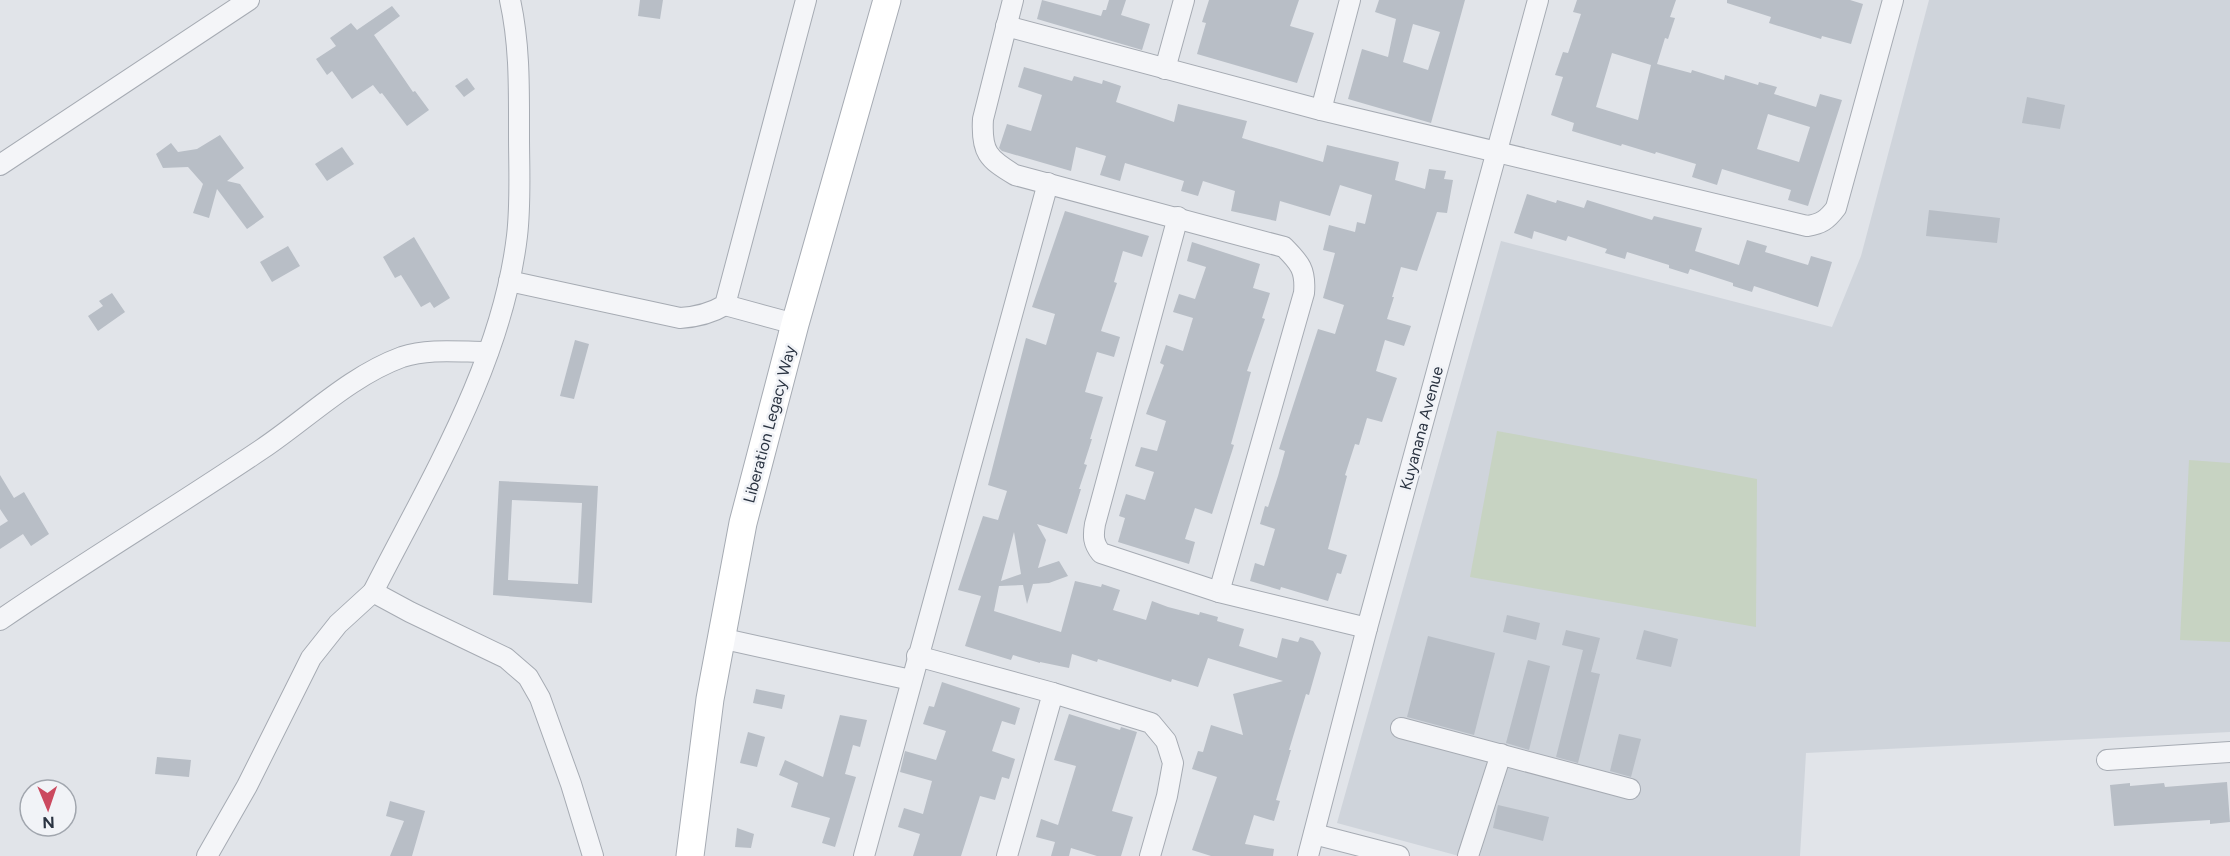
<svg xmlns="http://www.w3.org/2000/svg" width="2230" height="856" viewBox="0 0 2230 856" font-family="Figtree,sans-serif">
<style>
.built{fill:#cfd4db}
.green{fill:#c7d3c2}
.building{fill:#b8bec6;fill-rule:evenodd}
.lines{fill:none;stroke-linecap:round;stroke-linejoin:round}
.minor-casing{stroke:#a6abb3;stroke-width:22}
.secondary-casing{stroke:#a6abb3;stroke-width:29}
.minor{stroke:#f4f5f8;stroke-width:20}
.secondary{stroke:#fff;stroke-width:27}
.labels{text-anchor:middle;stroke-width:5;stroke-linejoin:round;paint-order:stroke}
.street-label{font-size:16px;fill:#2a3341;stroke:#f1f3f7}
</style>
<rect width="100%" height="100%" fill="#e1e4e9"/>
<path class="built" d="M1929,0H2230V732L1806,753L1800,856H1459L1337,823L1501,241L1832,327L1861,256Z"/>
<g class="green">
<path d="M1497,431L1757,479L1756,627L1470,577Z"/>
<path d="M2189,460L2230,463V642L2180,640Z"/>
</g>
<g class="building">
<path d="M640,0H663L660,19L638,16Z"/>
<path d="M1042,0L1101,16L1103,10H1106L1109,0H1126L1121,15L1150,24L1142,50L1037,19Z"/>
<path d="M1209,0H1299L1290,26L1314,33L1297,83L1197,54L1206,23L1202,22Z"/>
<path d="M1379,0H1465L1431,123L1348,99L1362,49L1388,57L1396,19L1375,12ZM1413,24L1440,32L1428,70L1403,62Z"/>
<path d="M1577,0H1676L1670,17L1675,18L1668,39L1665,38L1657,64L1691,73L1692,70L1724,80L1725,75L1758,85L1759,82L1777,87L1774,94L1816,107L1820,94L1842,100L1808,206L1788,200L1791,190L1722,169L1717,185L1692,177L1696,164L1656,152L1655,154L1622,144L1621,146L1572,131L1574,123L1551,115L1563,77L1555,75L1563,52L1568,53L1581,14L1573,12ZM1612,53L1651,65L1638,120L1596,107ZM1768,114L1810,127L1799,162L1757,149Z"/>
<path d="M1727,0H1850L1863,4L1851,44L1822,36L1821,39L1769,23L1771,17L1727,3Z"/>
<path d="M392,6L400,16L374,35L413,92L415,91L429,110L407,126L382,93L380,94L373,85L352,99L332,71L327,75L316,59L336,46L330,38L351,23L357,30Z"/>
<path d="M1024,67L1072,81L1074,76L1102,84L1103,80L1121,86L1116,102L1174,122L1178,104L1247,121L1242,138L1323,162L1327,145L1399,162L1395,180L1425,189L1429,169L1446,171L1444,179L1453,180L1447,213L1437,212L1417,271L1401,267L1392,297H1394L1387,319L1411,326L1404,346L1385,340L1376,371L1397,378L1382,422L1367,418L1359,445L1355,444L1345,475L1347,476L1328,549L1347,555L1341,574L1337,573L1328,601L1281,587L1280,590L1250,581L1255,563L1264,566L1275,529L1260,524L1265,506L1268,507L1278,476L1285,451L1279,449L1318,329L1335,334L1344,305L1323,298L1335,253L1323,250L1329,225L1355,232L1357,222L1365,224L1372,195L1340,185L1330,216L1280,201L1276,221L1231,211L1235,191L1203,181L1198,196L1181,191L1184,181L1125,163L1120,181L1100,175L1106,156L1076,147L1071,171L1002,151L999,148L1007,124L1031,131L1042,95L1018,87Z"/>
<path d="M467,78L475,89L464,97L455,86Z"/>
<path d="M2027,97L2065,105L2060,129L2022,123Z"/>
<path d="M220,135L244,168L227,181L240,184L264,217L247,229L217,189L209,218L193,213L203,184L188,167L163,168L156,154L171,143L178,152L197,149Z"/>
<path d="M342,147L354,164L327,181L315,164Z"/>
<path d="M1527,194L1556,203L1557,200L1584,208L1587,200L1652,220L1654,216L1702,228L1695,251L1739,265L1747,240L1767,246L1765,252L1808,265L1811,256L1832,262L1818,307L1754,286L1752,292L1733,286V283L1690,269L1688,274L1669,268V265L1627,252L1625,259L1605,253L1607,249L1568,236L1566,241L1534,231L1532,239L1514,233Z"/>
<path d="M1929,210L2000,218L1997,243L1926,236Z"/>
<path d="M1065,211L1149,236L1142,257L1123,251L1114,282L1117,283L1101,331L1120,337L1114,357L1097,352L1087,385L1085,392L1103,397L1090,439H1092L1084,464L1087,465L1079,489H1081L1067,534L1037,524L1046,540L1038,568L1059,561L1068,576L1049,583L1033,584L1027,604L1023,585L999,586L994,611L1061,632L1075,581L1101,587L1102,584L1120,590L1113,610L1146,620L1152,601L1168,607L1199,615L1200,612L1218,617L1217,621L1244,629L1239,646L1277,658L1282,638L1298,642L1300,637L1313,641L1321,653L1309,695L1306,694L1289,750H1291L1276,800L1280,801L1274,821L1254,815L1245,844L1274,849L1273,856H1211L1192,850L1217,777L1192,769L1198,751L1203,752L1211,725L1243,735L1233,694L1283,681L1208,658L1198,687L1172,679L1171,682L1098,659L1097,662L1072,654L1069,668L1040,662V663L1013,655L1011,660L965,646L981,596L958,590L983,516L998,520L1007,491L988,485L1026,338L1046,345L1055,314L1032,307ZM1014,532L1021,574L1001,581Z"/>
<path d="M414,237L450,298L434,308L430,302L421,307L401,275L395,278L383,257Z"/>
<path d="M1192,242L1260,264L1253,288L1270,293L1262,318L1265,319L1247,371L1251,372L1231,444L1234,445L1212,514L1195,508L1185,539L1195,542L1189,564L1118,542L1125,518L1119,516L1126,494L1145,500L1154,472L1135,466L1141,447L1157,451L1166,421L1146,414L1164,365L1160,363L1166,345L1183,351L1193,318L1173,312L1179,294L1195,299L1206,267L1187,261Z"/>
<path d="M288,246L300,266L272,282L260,262Z"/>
<path d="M112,293L125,312L98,331L88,316L103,306L99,301Z"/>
<path d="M575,340L589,344L574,399L560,396Z"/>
<path d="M0,475L14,498L24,492L49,534L31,546L23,534L0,549V526L8,521L0,509Z"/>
<path d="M499,481L598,486L592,603L493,595ZM512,500L582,503L578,584L508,580Z"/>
<path d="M1507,615L1540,623L1536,640L1503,632Z"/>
<path d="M1566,630L1600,638L1591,672L1600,674L1578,763L1556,757L1583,650L1562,645Z"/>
<path d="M1644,630L1678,639L1671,667L1636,659Z"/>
<path d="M1428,636L1495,653L1474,735L1407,717Z"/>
<path d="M1528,660L1550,666L1529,750L1506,743Z"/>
<path d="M942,682L1020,708L1015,725L1002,721L992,751L1015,759L1009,779L1002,777L995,800L980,796L961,856H913L920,834L898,827L904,808L923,814L932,781L900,772L905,751L936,760L946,731L923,724L929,706L934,707Z"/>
<path d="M756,689L785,695L782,709L753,703Z"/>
<path d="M1069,714L1120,730L1121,727L1137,732L1112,811L1133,817L1121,856H1097L1071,848L1069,856H1051L1055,842L1036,837L1041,819L1058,825L1076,766L1054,760Z"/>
<path d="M840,715L867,720L860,747L853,745L845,774L856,777L835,847L822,843L830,818L791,807L798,783L779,775L785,760L823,777Z"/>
<path d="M748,732L765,737L757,767L740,763Z"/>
<path d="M1619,734L1641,739L1631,777L1610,771Z"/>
<path d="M157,757L191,760L189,777L155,774Z"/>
<path d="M2227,782L2230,822L2210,824V820L2114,826L2110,785L2130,783V786L2164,783L2165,787Z"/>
<path d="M390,801L425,811L412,856H390L404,821L386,816Z"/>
<path d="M1498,805L1549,817L1543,841L1493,828Z"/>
<path d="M737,828L754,834L751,848L735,847Z"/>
</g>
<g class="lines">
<defs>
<g id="minor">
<path d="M1013,0L983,119C981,152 988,159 1015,175L1284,247C1300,263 1306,270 1304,293L1219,592"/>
<path d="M1006,26L1321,110L1807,226C1821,224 1827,220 1836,208L1893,0"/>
<path d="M1165,69L1184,0"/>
<path d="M1321,110L1350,0"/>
<path d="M0,165L249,0"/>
<path d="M1178,217L1095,524C1093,536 1093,543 1101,553L1219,592L1367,628"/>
<path d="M509,281L680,318C697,317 710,314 725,305L806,0"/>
<path d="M725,305L795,324"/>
<path d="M373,592C430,480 502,363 517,236C521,202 519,169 519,136C519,90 520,45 510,0"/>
<path d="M0,620C86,561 176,507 262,449C308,418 350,376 402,357C429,348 460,352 488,352"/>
<path d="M720,638L911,680"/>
<path d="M917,656L1053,693L1151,723L1166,741L1173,763L1167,796L1150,856"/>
<path d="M1401,728L1630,789"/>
<path d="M2107,760L2230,752"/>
<path d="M1314,834L1399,856"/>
<path d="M207,856L247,786L311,658L338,624L373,592L410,612L506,658L528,677L540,698L571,784L593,856"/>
<path d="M864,856L1048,183"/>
<path d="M1007,856L1053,693"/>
<path d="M1308,856L1367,628L1538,0"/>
<path d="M1468,856L1501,754"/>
</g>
<path id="secondary" d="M690,856L710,699L743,523L795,324L887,0"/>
</defs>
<use href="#minor" class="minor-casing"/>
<use href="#secondary" class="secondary-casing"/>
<use href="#minor" class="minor"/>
<use href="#secondary" class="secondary"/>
</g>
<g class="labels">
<g class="street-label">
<text transform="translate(769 424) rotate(-75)" y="6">Liberation Legacy Way</text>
<text transform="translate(1421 428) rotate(-75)" y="6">Kuyanana Avenue</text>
</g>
</g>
<g transform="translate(48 808) rotate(178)"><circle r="28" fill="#f1f3f7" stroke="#a1a6ae" stroke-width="1.5"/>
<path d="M0-4.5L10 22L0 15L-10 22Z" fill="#cb495f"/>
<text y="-9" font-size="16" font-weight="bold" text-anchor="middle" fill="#2a3341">N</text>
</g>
</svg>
